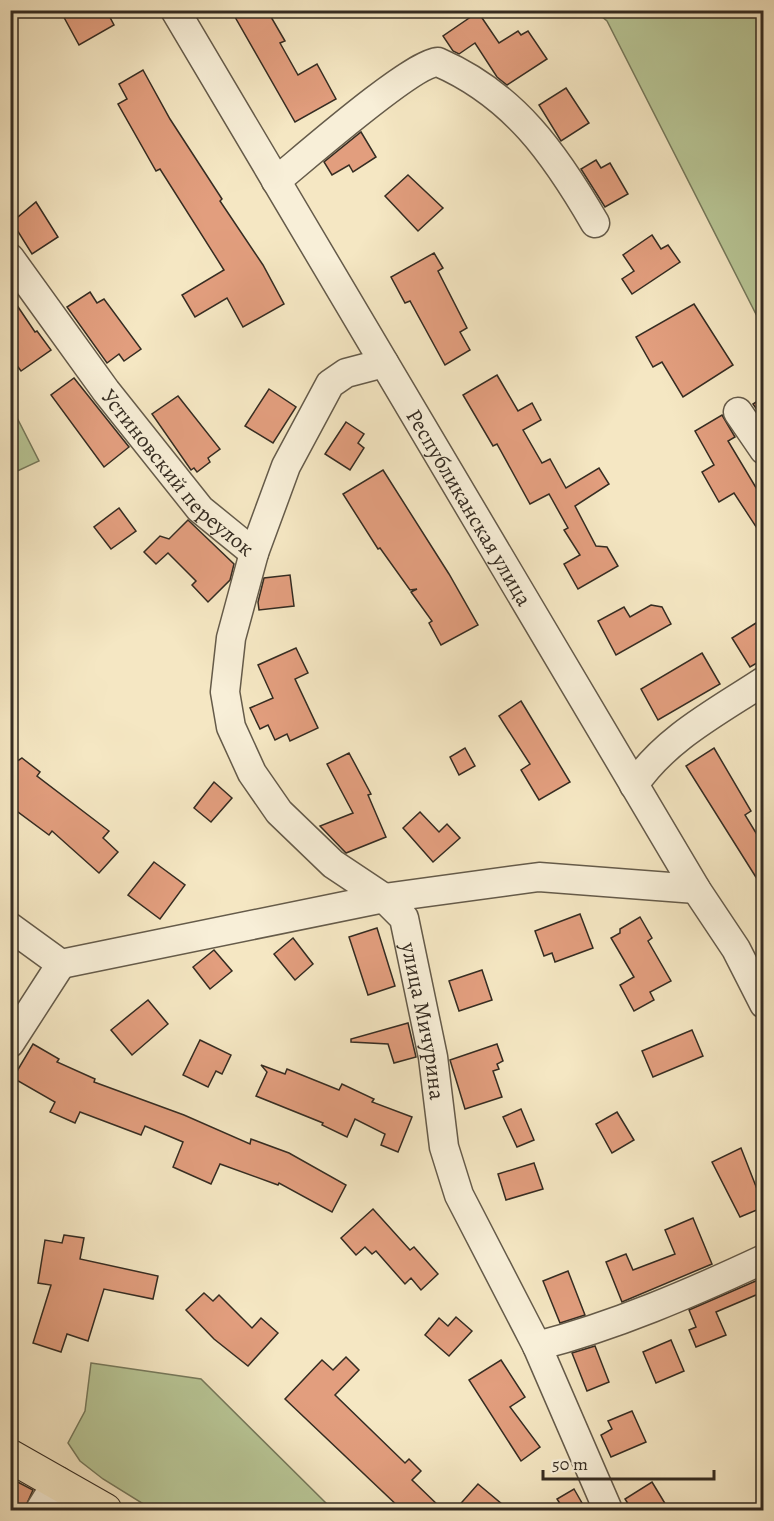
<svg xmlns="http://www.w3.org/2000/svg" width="774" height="1521" viewBox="0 0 774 1521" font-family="Alegreya,serif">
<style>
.green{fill:#b8c696;stroke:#76795c;stroke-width:1.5}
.building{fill:#e29e7e;stroke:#352c22;stroke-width:1.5}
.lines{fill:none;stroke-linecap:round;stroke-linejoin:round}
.minor-casing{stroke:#655b4a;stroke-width:31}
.major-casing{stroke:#352c22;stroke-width:35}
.minor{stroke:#f8efd8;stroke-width:28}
.major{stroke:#f5e7c3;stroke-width:33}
.labels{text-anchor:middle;stroke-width:5;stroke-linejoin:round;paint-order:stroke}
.street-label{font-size:22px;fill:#352c22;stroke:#f8efd8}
</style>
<rect width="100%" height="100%" fill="#f5e7c3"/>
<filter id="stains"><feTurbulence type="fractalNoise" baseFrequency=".00333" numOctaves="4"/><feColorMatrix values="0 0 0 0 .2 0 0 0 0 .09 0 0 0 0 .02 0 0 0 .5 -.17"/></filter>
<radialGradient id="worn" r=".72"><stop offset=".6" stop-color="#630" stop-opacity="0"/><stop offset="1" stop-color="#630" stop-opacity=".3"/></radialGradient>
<g class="green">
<path d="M595,11H763V328L607,21Z"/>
<path d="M10,404L39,461L11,474H10Z"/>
<path d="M91,1363L201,1379L333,1510H153L103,1479L80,1461L68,1443L85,1411Z"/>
</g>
<g class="building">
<path d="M60,10H106L114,25L79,45Z"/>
<path d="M231,10H267L285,41L280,43L298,75L317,64L336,99L295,122Z"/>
<path d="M478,12L499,43L518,31L521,35L528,31L547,59L507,85L497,77L475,43L459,54L453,51L443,36Z"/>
<path d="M143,70L170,119L222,199L220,201L263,265L284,304L243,327L227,298L195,317L182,295L224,270L160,169L156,171L118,104L127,99L119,84Z"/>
<path d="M566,88L589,123L561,141L539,105Z"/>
<path d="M361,132L376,157L353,172L349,165L332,175L324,162Z"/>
<path d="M596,160L601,168L610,163L628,194L605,207L581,169Z"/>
<path d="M408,175L443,208L418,231L385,196Z"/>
<path d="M36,202L58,237L32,254L12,222Z"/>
<path d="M652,235L661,249L668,245L680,262L632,294L622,279L634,271L623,255Z"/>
<path d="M434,253L443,268L438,271L467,328L460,332L470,350L445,365L410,301L405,303L391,277Z"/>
<path d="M90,292L97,303L104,299L141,349L124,361L119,354L107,363L67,307Z"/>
<path d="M10,295L35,332L37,331L51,350L21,371L10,356Z"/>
<path d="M694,304L733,365L683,397L662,362L653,367L636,337Z"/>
<path d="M497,375L518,411L532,403L541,420L523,430L542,463L550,459L566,488L599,468L609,484L575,506L596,546L607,547L618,566L578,589L564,564L580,555L564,530L568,528L549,494L530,504L497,444L493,446L463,395Z"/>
<path d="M74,378L129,447L104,467L51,395Z"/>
<path d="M269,389L296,407L273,443L245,426Z"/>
<path d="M178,396L220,449L208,458L210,462L197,472L194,468L191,470L152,414Z"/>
<path d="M764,397V420L753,404Z"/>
<path d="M722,415L735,437L728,441L764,501V539L734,493L719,502L702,472L714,465L695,431Z"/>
<path d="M346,422L364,434L358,443L364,448L350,470L325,454Z"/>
<path d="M383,470L449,574L478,625L441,645L429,623L432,621L411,592L417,589L410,590L380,548L378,549L343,494Z"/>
<path d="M119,508L136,531L111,549L94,527Z"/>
<path d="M188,520L234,564L230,580L208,602L192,585L196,581L168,553L156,564L144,552L160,536L169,539Z"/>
<path d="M290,575L294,606L259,610L258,602L264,578Z"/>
<path d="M651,605L662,607L671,624L616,655L598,621L624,607L630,617Z"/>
<path d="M764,618V659L750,667L732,638Z"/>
<path d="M296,648L308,673L295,679L318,728L290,741L287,734L275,740L268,725L260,729L250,708L273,698L258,665Z"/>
<path d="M702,653L720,684L658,720L641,689Z"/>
<path d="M521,701L570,782L539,800L521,770L530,764L499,716Z"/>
<path d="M465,748L475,766L459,775L450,757Z"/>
<path d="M714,748L751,811L745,815L764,846V890L686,766Z"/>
<path d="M349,753L371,794L368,795L386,837L346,853L320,826L353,813L327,764Z"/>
<path d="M22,758L40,772L37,776L109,831L103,838L118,852L99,873L52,831L49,835L10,806V766Z"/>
<path d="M214,782L232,798L211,822L194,808Z"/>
<path d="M420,812L439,832L447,824L460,838L433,862L403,828Z"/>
<path d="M154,862L185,885L160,919L128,895Z"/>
<path d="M580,914L593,948L555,962L552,953L544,956L535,931Z"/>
<path d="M640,917L652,938L648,941L671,981L650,992L654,1000L634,1011L620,985L634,977L611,938L620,933V929Z"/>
<path d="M377,928L395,986L368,995L349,937Z"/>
<path d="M293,938L313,964L295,980L274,954Z"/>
<path d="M214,950L232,971L210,989L193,967Z"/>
<path d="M482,970L492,1000L459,1011L449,981Z"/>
<path d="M148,1000L168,1024L132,1055L111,1030Z"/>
<path d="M408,1023L416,1057L394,1063L388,1044L351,1042V1039Z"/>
<path d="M692,1030L703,1056L653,1077L642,1051Z"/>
<path d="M200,1040L231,1055L222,1074L216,1071L208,1087L183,1075Z"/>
<path d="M33,1044L59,1059L57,1062L95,1079L94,1082L184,1115L250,1144L251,1139L289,1153L346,1185L332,1212L279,1183L278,1185L220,1164L211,1184L173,1167L183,1142L145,1126L141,1135L80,1112L75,1123L50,1112L55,1102L13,1078Z"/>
<path d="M497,1044L503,1061L497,1064L499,1069L493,1071L502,1097L465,1109L450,1060Z"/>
<path d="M261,1065L285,1074L287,1069L339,1090L342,1084L374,1099L372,1102L412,1117L398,1152L381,1145L385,1134L355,1119L347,1137L322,1125L323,1123L256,1096L267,1072Z"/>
<path d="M521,1109L534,1140L517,1147L503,1117Z"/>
<path d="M617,1112L634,1140L612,1153L596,1124Z"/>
<path d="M741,1148L764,1207L740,1217L712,1162Z"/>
<path d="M534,1163L543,1189L506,1200L498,1174Z"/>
<path d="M373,1209L410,1250L414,1247L438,1274L421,1290L411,1278L405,1284L376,1251L372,1254L365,1247L356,1255L341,1238Z"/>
<path d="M693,1218L712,1264L622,1302L606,1262L626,1254L633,1270L675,1254L665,1230Z"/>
<path d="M64,1235L84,1238L80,1259L158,1276L153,1299L104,1289L88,1341L67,1334L61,1352L33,1343L51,1285L38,1283L45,1240L62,1243Z"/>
<path d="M568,1271L585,1315L560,1323L543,1281Z"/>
<path d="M758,1280L763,1292L716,1312L726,1335L696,1347L689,1330L696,1327L689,1310Z"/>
<path d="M204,1293L213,1301L219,1295L252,1328L261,1318L278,1333L248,1366L214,1339L186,1310Z"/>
<path d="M456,1317L472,1331L449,1356L425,1335L439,1318L448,1326Z"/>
<path d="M671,1340L684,1371L656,1383L643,1352Z"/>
<path d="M595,1346L609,1382L587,1391L572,1353Z"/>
<path d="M346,1357L359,1370L335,1395L405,1463L409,1459L421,1471L412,1480L443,1510H402L285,1399L322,1360L333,1370Z"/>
<path d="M501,1360L525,1397L510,1407L540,1447L521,1461L469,1380Z"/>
<path d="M632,1411L646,1442L611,1457L601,1435L612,1429L608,1421Z"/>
<path d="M10,1478L33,1490L24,1510H10Z"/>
<path d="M652,1482L669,1510H632L625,1499Z"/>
<path d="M478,1484L509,1510H455Z"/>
<path d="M574,1489L586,1510H564L557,1499Z"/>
</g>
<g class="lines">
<defs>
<g id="minor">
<path id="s1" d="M175,10L696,889L736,949L764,1004"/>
<path d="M276,181C303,159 412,63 438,62C514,95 555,154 595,223"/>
<path id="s2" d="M10,258L106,391L200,509L254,553"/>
<path id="s3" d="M384,363L346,373L330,384L286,466L254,553L231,638L225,692L231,727L252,773L279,812L333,864L384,898L404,918L433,1057L444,1147L459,1195L537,1346L608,1510"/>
<path d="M738,412L764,450"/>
<path d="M634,785C666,738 717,712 764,681"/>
<path d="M10,927L61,964L384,898L539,877L696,889"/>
<path d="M10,1043L61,964"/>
<path d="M537,1346C615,1326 691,1293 764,1259"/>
<path d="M40,1510L58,1481"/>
</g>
<path id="major" d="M10,1456L105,1510"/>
</defs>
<use href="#minor" class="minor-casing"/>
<use href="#major" class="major-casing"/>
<use href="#minor" class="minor"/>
<use href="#major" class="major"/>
</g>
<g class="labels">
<g class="street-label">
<text dy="8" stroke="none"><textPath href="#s2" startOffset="273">Устиновский переулок</textPath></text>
<text dy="8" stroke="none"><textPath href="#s1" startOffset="578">Республиканская улица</textPath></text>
<text dy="8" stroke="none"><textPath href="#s3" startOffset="790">улица Мичурина</textPath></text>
</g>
</g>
<rect width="774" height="1521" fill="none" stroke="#f5e7c3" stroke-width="36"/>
<rect x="12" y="12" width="750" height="1497" fill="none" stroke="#352c22" stroke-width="3"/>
<rect x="18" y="18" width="738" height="1485" fill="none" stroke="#352c22" stroke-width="1.5"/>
<path d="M543 1470v9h171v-9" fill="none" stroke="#352c22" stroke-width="3"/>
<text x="552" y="1470" font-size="18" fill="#352c22" stroke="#f8efd8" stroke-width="4.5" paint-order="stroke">50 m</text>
<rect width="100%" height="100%" filter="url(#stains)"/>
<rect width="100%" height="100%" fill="url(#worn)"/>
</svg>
